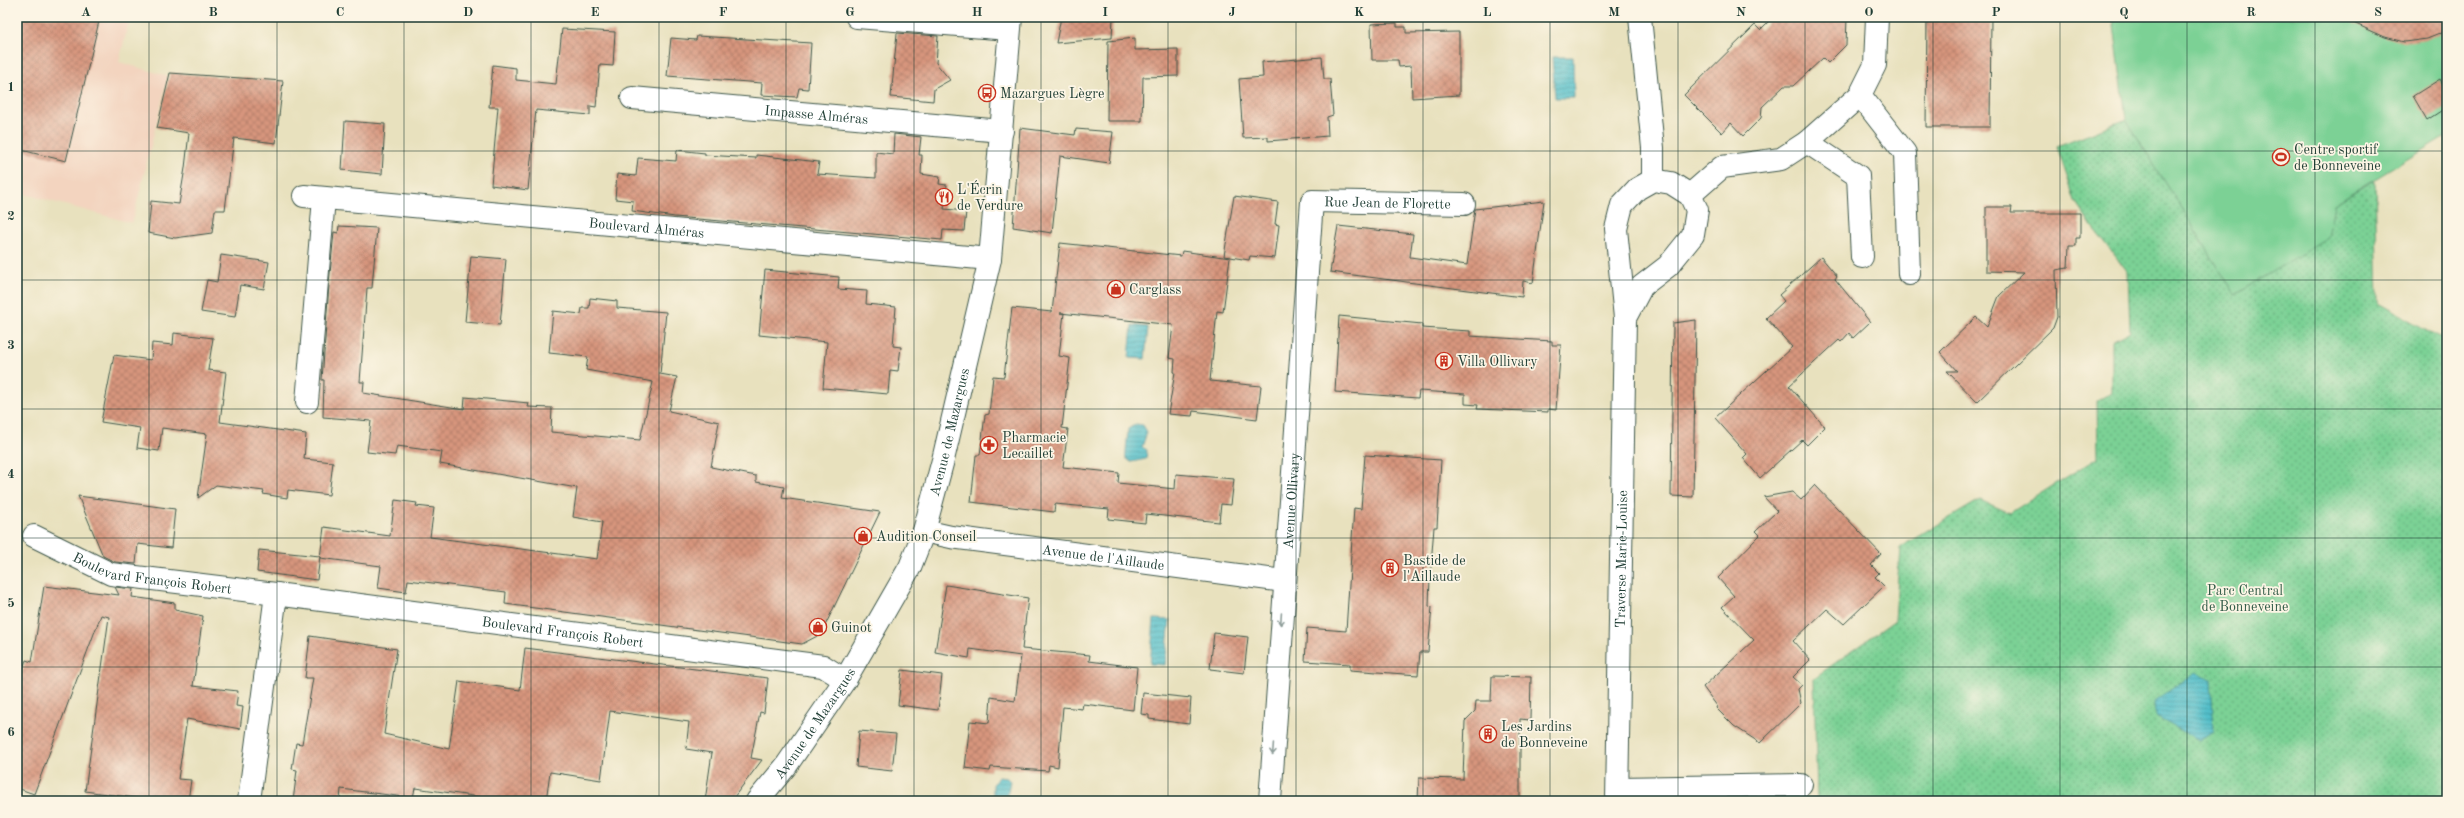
<svg xmlns="http://www.w3.org/2000/svg" width="2464" height="818" viewBox="0 0 2464 818" font-family="'Old Standard TT',serif">
<style>
.built{fill:#f3d4bf}
.green{fill:url(#green-dots);stroke:#4d8764}
.pitch{fill:#7bd195;stroke:#4d8764}
.water{fill:url(#water-rules);stroke:#387e7f}
.building{fill:url(#building-cross-hatch)}
.lines{fill:none;stroke-linecap:round;stroke-linejoin:round}
.minor-casing{stroke:#3d5649;stroke-width:24}
.tertiary-casing{stroke:#3d5649;stroke-width:24}
.minor{stroke:#fff;stroke-width:22}
.tertiary{stroke:#fff;stroke-width:22}
.oneway{stroke:#8f9e9a}
.grid{fill:none;stroke:#1f3d34;stroke-width:1;stroke-opacity:0.55}
.labels{text-anchor:middle;stroke-width:3.5;stroke-linejoin:round;paint-order:stroke}
.poi-label{font-size:14px;fill:#1f3d34;stroke:#fcf5e5;text-anchor:start}
.street-label{font-size:14px;fill:#1f3d34;stroke:#fcf5e5}
.park-label{font-size:14px;fill:#315b47;stroke:#fcf5e5}
.neatline{fill:none;stroke:#1f3d34;stroke-width:1.5}
.grid-label{font-size:13px;text-anchor:middle;font-weight:bold;fill:#1f3d34}
</style>
<defs>
<pattern id="green-dots" width="8" height="8" patternUnits="userSpaceOnUse"><rect width="8" height="8" fill="#7bd195"/><path d="M2 2h.1M6 6h.1" fill="none" stroke="#64ab7a" stroke-width="1.8" stroke-linecap="round"/></pattern>
<pattern id="water-rules" width="6" height="5" patternUnits="userSpaceOnUse"><rect width="6" height="5" fill="#52bfca"/><path d="M0 2.5h6" fill="none" stroke="#439ca5"/></pattern>
<pattern id="building-cross-hatch" width="8" height="8" patternUnits="userSpaceOnUse"><rect width="8" height="8" fill="#d7957d"/><path d="M0 0l8 8M0 8l8-8" fill="none" stroke="#ae7b67"/></pattern>
</defs>
<rect width="100%" height="100%" fill="#fcf5e5"/>
<filter id="ink" filterUnits="userSpaceOnUse"><feTurbulence type="fractalNoise" baseFrequency=".025" numOctaves="2"/><feDisplacementMap in="SourceGraphic" scale="8" xChannelSelector="R" yChannelSelector="G"/><feConvolveMatrix kernelMatrix="1 2 1 2 8 2 1 2 1" color-interpolation-filters="sRGB"/></filter>
<filter id="wash" filterUnits="userSpaceOnUse"><feTurbulence type="fractalNoise" baseFrequency=".012" numOctaves="4" result="noise"/><feDisplacementMap in="SourceGraphic" scale="16" xChannelSelector="R" yChannelSelector="G"/><feGaussianBlur stdDeviation="0.9" result="paint"/><feColorMatrix in="noise" values="0 0 0 0 0 0 0 0 0 0 0 0 0 0 0 0 0 1.4 0 .05"/><feComposite in="paint" operator="in"/></filter>
<g filter="url(#wash)">
<rect width="100%" height="100%" fill="#e8e1be"/>
<path class="built" d="M17,17H130L119,62L168,76L132,223L17,192Z"/>
<path class="green" d="M2126,119L2235,294L2327,238L2334,204L2375,180L2378,303L2447,341V801H1817L1814,678L1895,620L1900,547L1980,500L2010,513L2098,457L2097,401L2112,392V341L2130,331L2128,272L2093,228L2075,201L2057,146Z"/>
<path class="pitch" d="M2113,17H2447V135L2334,204L2328,238L2235,294L2126,119Z"/>
<g class="water">
<path d="M1552,57H1573L1574,98H1555Z"/>
<path d="M1132,325L1148,327L1145,359L1129,358Z"/>
<path d="M1136,424L1143,425L1147,432L1142,447L1147,450L1146,459L1131,462L1126,458C1125,456 1128,432 1128,429Z"/>
<path d="M1154,619L1170,620L1165,665L1150,664Z"/>
<path d="M2196,672L2211,680L2214,732L2199,740L2156,717L2155,701Z"/>
<path d="M998,777L1007,778L1010,781L1006,801H993V785Z"/>
</g>
<g id="blocks">
<g class="building">
<path d="M17,17H100L66,161L17,149Z"/>
<path d="M1061,17H1113L1112,38L1056,43Z"/>
<path d="M1773,17H1847L1846,45L1828,63L1823,58L1793,86H1784L1762,107L1761,118L1743,136L1731,123L1722,133L1684,95L1755,25L1760,30Z"/>
<path d="M1927,17H1991L1990,127H1926Z"/>
<path d="M2340,17H2447V31L2427,39L2404,42L2385,37Z"/>
<path d="M1397,23V27H1406V33L1459,32V95L1412,98L1411,66L1399,67L1398,60H1372L1371,24Z"/>
<path d="M562,29L615,32L613,66L600,65L596,107L590,106V115L536,110L528,190L491,185L498,107H489L493,65L516,68V80L556,84Z"/>
<path d="M897,33L938,36L936,63L950,80L934,89L933,101L891,97Z"/>
<path d="M697,36L811,43L808,89L799,88L797,97L761,95L762,83L667,76L671,38L696,40Z"/>
<path d="M1135,38V50L1178,49V76L1143,77L1142,121H1107L1108,41Z"/>
<path d="M1322,57L1324,79H1330L1333,115L1327,117L1328,136L1268,141V137L1243,138L1239,79L1263,77L1262,62Z"/>
<path d="M170,73L283,81L276,143L234,138L225,210H215L212,233L175,238L148,233L151,201L179,204L185,168L189,133L157,128Z"/>
<path d="M2440,79L2447,92V107L2427,120L2413,96Z"/>
<path d="M345,121L385,124L382,174L342,170Z"/>
<path d="M1020,128L1075,135L1076,129L1113,132L1109,163L1060,156L1052,233L1013,227Z"/>
<path d="M894,134L921,137L919,155H922L921,174L940,177L939,184L947,185L944,209L966,211L964,231L943,230L942,240L675,217L632,211L633,201L615,199L617,174L636,176L638,158L676,161L677,150L705,153V155L756,158V155L819,162L817,174L876,178V152L893,154Z"/>
<path d="M1234,196L1278,202L1275,224L1279,225L1275,258L1250,256L1249,260L1224,256Z"/>
<path d="M1544,201L1533,283L1523,281L1522,297L1330,272L1338,226L1413,234L1410,257L1467,265L1475,209Z"/>
<path d="M1986,207H2012L2011,213H2080V238H2076V246H2069L2068,268L2056,270L2057,317L2053,328L1977,402L1947,371H1957L1940,352L1976,317L1987,327L1999,296L2024,272L1986,271Z"/>
<path d="M339,226L377,228L372,288H367L360,382H364L363,393L464,409L465,397L529,403L528,407L552,408L551,432L640,440L653,382L586,370L588,357L549,353L553,311L581,314L582,308H589L590,298L617,301V308L666,312L660,374L677,377L669,411L719,422L711,467L756,476V482L784,487L782,498L880,512L821,634L802,644L505,604L506,592L408,580L406,592L378,588L381,566L320,558L324,527L390,536L395,500L417,503L416,506L434,508L430,537L597,559L602,522L573,517L577,488L440,464L442,452L397,446L395,455L367,452L371,421L323,417L324,380H322L329,284L334,232L338,233Z"/>
<path d="M1060,243L1181,256L1182,251L1230,258L1223,312L1217,311L1210,381L1261,386L1257,419L1193,411L1192,416L1168,414L1175,372H1174L1175,359L1169,358L1173,325L1060,313H1064L1059,356L1070,358L1062,428L1068,429L1063,467L1119,473L1118,483L1175,489L1176,474L1234,479L1231,505L1221,504L1219,522L1146,514L1145,523L1108,519L1109,509L1055,504L1054,512L971,502L976,455H980L985,415L989,414L993,376L1004,377L1012,308L1052,312Z"/>
<path d="M221,255L269,262L264,289L240,285L235,317L201,312L207,280L217,282Z"/>
<path d="M471,256L506,259L500,325L465,322Z"/>
<path d="M1821,257L1837,276L1835,279L1870,322L1853,338L1849,333L1841,342L1839,340L1789,386L1825,427L1807,445L1802,440L1760,478L1743,458L1747,454L1715,418L1792,347L1766,318L1784,301L1779,295Z"/>
<path d="M765,270L839,277L838,289L867,291L866,304L896,307L893,346L901,347L898,371L890,370L888,394L823,388L827,342L759,335Z"/>
<path d="M1339,316L1422,324V328L1470,331V336L1552,341V345H1561L1556,410L1548,409V412L1477,409L1478,405L1465,404V394L1419,391L1418,398L1335,392Z"/>
<path d="M1696,320L1693,497L1671,496L1673,323Z"/>
<path d="M174,333L213,338L208,370L226,372L220,422L306,434L304,459L333,462L329,495L288,490L287,498L263,494L264,491L216,485L198,498L207,434L162,428L159,451L137,448L140,428L101,422L114,355L151,360L152,343L173,345Z"/>
<path d="M1365,455L1441,460L1437,527H1434L1430,577L1429,606L1432,607L1428,652H1420L1418,675L1350,670V664L1305,661L1307,628L1346,631L1354,508L1361,509Z"/>
<path d="M1815,485L1881,554L1871,565L1879,573L1875,577L1884,586L1844,624L1827,609L1793,641L1810,660L1793,677L1802,685L1798,689L1801,703L1760,743L1734,726L1716,708L1717,706L1703,687L1754,640L1722,607L1734,596L1718,578L1760,535L1756,531L1777,511L1764,497L1792,492L1801,500Z"/>
<path d="M78,496L175,509L171,548L138,544L136,564L115,562L103,556Z"/>
<path d="M259,550L320,556L317,580L257,572Z"/>
<path d="M946,585L1028,598L1022,649L1090,655L1089,661L1137,667L1133,710L1083,704L1082,709L1063,707L1058,767L1049,765L1048,771L991,767L990,771L965,768L970,721L989,723L991,697L1015,701L1021,656L970,649L969,658L935,652Z"/>
<path d="M44,586L119,595L115,587L133,589L132,597L175,603V610L203,616L193,686L238,691L236,706L243,707L240,729L187,719L178,779L191,780L188,801H156L85,791L109,617L101,615L34,794L17,788V685L26,660L32,662Z"/>
<path d="M1214,633L1248,637L1244,673L1210,669Z"/>
<path d="M310,636L397,649L384,734L449,749L459,681L520,690L525,648L768,678L764,713L760,712L751,758L762,760L731,801H705L712,753L686,749L689,722L610,711L601,780L550,772L546,801H479L480,797L415,788L413,798L341,789L340,801H293L297,770L292,769L296,743L302,744L313,678H305Z"/>
<path d="M902,670L942,675L938,710L898,705Z"/>
<path d="M1492,676L1531,677L1530,720L1520,719V801H1418L1419,778L1463,779L1465,721L1475,711L1476,701H1491Z"/>
<path d="M1143,693L1191,698L1189,724L1149,719V715L1141,714Z"/>
<path d="M859,731L896,734L892,771L856,767Z"/>
</g>
</g>
</g>
<g filter="url(#ink)">
<use href="#blocks" fill-opacity="0" stroke="#3d5649" stroke-width="1"/>
<g class="lines">
<defs>
<g id="minor">
<path d="M857,17L1009,29"/>
<path d="M1640,17L1653,148V180"/>
<path d="M1860,95L1905,153L1909,274"/>
<path id="s1" d="M632,98L1002,131"/>
<path d="M1807,142L1858,176L1862,257"/>
<path d="M1690,195L1722,167L1781,159L1807,142L1860,95L1875,65L1877,17"/>
<path id="s2" d="M304,196L990,259"/>
<path d="M307,402L324,198"/>
<path id="s3" d="M924,531L951,537L1284,581"/>
<path id="s4" d="M34,536L111,574L276,594"/>
<path d="M1618,788L1801,785"/>
<path id="s5" d="M249,801L276,594L823,666L845,680"/>
<path id="s6" d="M1270,801L1312,201L1464,204"/>
<path id="s7" d="M1617,801L1625,318L1616,229L1622,205L1637,189L1653,180L1671,183L1690,195L1697,210L1693,235L1668,266L1642,286L1625,318"/>
</g>
<g id="tertiary">
<path id="s8" d="M757,801L786,766L845,680L910,567L924,531L943,460L990,259L1011,17"/>
</g>
</defs>
<use href="#minor" class="minor-casing"/>
<use href="#tertiary" class="tertiary-casing"/>
<use href="#minor" class="minor"/>
<use href="#tertiary" class="tertiary"/>
</g>
<defs><path id="oneway-shaft" d="M-6 0H5M1.5-3L5.5 0L1.5 3" fill="none" stroke-width="1.6" stroke-linecap="round" stroke-linejoin="round"/></defs>
<g class="oneway">
<use href="#oneway-shaft" transform="translate(1281 619) rotate(94)"/>
<use href="#oneway-shaft" transform="translate(1273 749) rotate(94)"/>
</g>
</g>
<path class="grid" d="M149,17V801M277,17V801M404,17V801M531,17V801M659,17V801M786,17V801M914,17V801M1041,17V801M1168,17V801M1296,17V801M1423,17V801M1550,17V801M1678,17V801M1805,17V801M1933,17V801M2060,17V801M2187,17V801M2315,17V801M17,151H2447M17,280H2447M17,409H2447M17,538H2447M17,667H2447"/>
<defs>
<symbol id="bus-ring" viewBox="-11 -11 22 22"><circle r="9.5" fill="#fcf5e5" stroke="#c8321e" stroke-width="1.5"/><path d="M-5-6H5V4H4V6H2V4H-2V6H-4V4H-5ZM-3.5-4V0h7V-4ZM-3.5 1.2v1.5H-2V1.2ZM2 1.2v1.5H3.5V1.2Z" fill="#c8321e"/></symbol>
<symbol id="stadium-ring" viewBox="-11 -11 22 22"><circle r="9.5" fill="#fcf5e5" stroke="#c8321e" stroke-width="1.5"/><path d="M0-5a6.5 5 0 1 0 0 10a6.5 5 0 1 0 0-10ZM-3.5-1.8h7v3.6h-7Z" fill="#c8321e"/></symbol>
<symbol id="restaurant-ring" viewBox="-11 -11 22 22"><circle r="9.5" fill="#fcf5e5" stroke="#c8321e" stroke-width="1.5"/><path d="M-5-6h1v4h1v-4h1v4h1v-4h1v5L-1.5 .5V6h-2V.5L-5-1ZM5-6V6H3V1.5H1.5Q1.5-4 5-6Z" fill="#c8321e"/></symbol>
<symbol id="shop-ring" viewBox="-11 -11 22 22"><circle r="9.5" fill="#fcf5e5" stroke="#c8321e" stroke-width="1.5"/><path d="M-5-2.5h2.3a2.7 3.5 0 0 1 5.4 0H5L5.5 6h-11ZM-1.5-2.5h3a1.5 2.3 0 0 0-3 0Z" fill="#c8321e"/></symbol>
<symbol id="building-ring" viewBox="-11 -11 22 22"><circle r="9.5" fill="#fcf5e5" stroke="#c8321e" stroke-width="1.5"/><path d="M-4-6H4V6H1V3H-1V6H-4ZM-2.5-4.3h1.7v1.8h-1.7ZM.8-4.3h1.7v1.8H.8ZM-2.5-1h1.7V.8h-1.7ZM.8-1h1.7V.8H.8Z" fill="#c8321e"/></symbol>
<symbol id="pharmacy-ring" viewBox="-11 -11 22 22"><circle r="9.5" fill="#fcf5e5" stroke="#c8321e" stroke-width="1.5"/><path d="M-2-6h4v4h4v4h-4v4h-4v-4h-4v-4h4Z" fill="#c8321e"/></symbol>
</defs>
<g fill-rule="evenodd">
<use href="#bus-ring" x="977" y="83" width="20" height="20"/>
<use href="#stadium-ring" x="2271" y="147" width="20" height="20"/>
<use href="#restaurant-ring" x="934" y="187" width="20" height="20"/>
<use href="#shop-ring" x="1106" y="279" width="20" height="20"/>
<use href="#building-ring" x="1434" y="351" width="20" height="20"/>
<use href="#pharmacy-ring" x="979" y="435" width="20" height="20"/>
<use href="#shop-ring" x="853" y="526" width="20" height="20"/>
<use href="#building-ring" x="1380" y="558" width="20" height="20"/>
<use href="#shop-ring" x="808" y="617" width="20" height="20"/>
<use href="#building-ring" x="1478" y="724" width="20" height="20"/>
</g>
<g class="labels">
<g class="poi-label">
<text x="1000" y="98">Mazargues Lègre</text>
<text x="2294" y="154">Centre sportif<tspan x="2294" dy="16">de Bonneveine</tspan></text>
<text x="957" y="194">L'Écrin<tspan x="957" dy="16">de Verdure</tspan></text>
<text x="1129" y="294">Carglass</text>
<text x="1457" y="366">Villa Ollivary</text>
<text x="1002" y="442">Pharmacie<tspan x="1002" dy="16">Lecaillet</tspan></text>
<text x="876" y="541">Audition Conseil</text>
<text x="1403" y="565">Bastide de<tspan x="1403" dy="16">l'Aillaude</tspan></text>
<text x="831" y="632">Guinot</text>
<text x="1501" y="731">Les Jardins<tspan x="1501" dy="16">de Bonneveine</tspan></text>
</g>
<g class="street-label">
<text dy="5" stroke="none"><textPath href="#s1" startOffset="185">Impasse Alméras</textPath></text>
<text dy="5" stroke="none"><textPath href="#s6" startOffset="677">Rue Jean de Florette</textPath></text>
<text dy="5" stroke="none"><textPath href="#s2" startOffset="344">Boulevard Alméras</textPath></text>
<text dy="5" stroke="none"><textPath href="#s8" startOffset="421">Avenue de Mazargues</textPath></text>
<text dy="5" stroke="none"><textPath href="#s6" startOffset="301">Avenue Ollivary</textPath></text>
<text dy="5" stroke="none"><textPath href="#s3" startOffset="181">Avenue de l'Aillaude</textPath></text>
<text dy="5" stroke="none"><textPath href="#s7" startOffset="242">Traverse Marie-Louise</textPath></text>
<text dy="5" stroke="none"><textPath href="#s4" startOffset="126">Boulevard François Robert</textPath></text>
<text dy="5" stroke="none"><textPath href="#s5" startOffset="498">Boulevard François Robert</textPath></text>
<text dy="5" stroke="none"><textPath href="#s8" startOffset="97">Avenue de Mazargues</textPath></text>
</g>
<g class="park-label">
<text x="2245" y="595">Parc Central<tspan x="2245" dy="16">de Bonneveine</tspan></text>
</g>
</g>
<rect width="2464" height="818" fill="none" stroke="#fcf5e5" stroke-width="44"/>
<rect x="22" y="22" width="2420" height="774" class="neatline"/>
<g class="grid-label">
<text x="86" y="16">A</text>
<text x="213" y="16">B</text>
<text x="340" y="16">C</text>
<text x="468" y="16">D</text>
<text x="595" y="16">E</text>
<text x="723" y="16">F</text>
<text x="850" y="16">G</text>
<text x="977" y="16">H</text>
<text x="1105" y="16">I</text>
<text x="1232" y="16">J</text>
<text x="1359" y="16">K</text>
<text x="1487" y="16">L</text>
<text x="1614" y="16">M</text>
<text x="1741" y="16">N</text>
<text x="1869" y="16">O</text>
<text x="1996" y="16">P</text>
<text x="2124" y="16">Q</text>
<text x="2251" y="16">R</text>
<text x="2378" y="16">S</text>
<text x="11" y="91">1</text>
<text x="11" y="220">2</text>
<text x="11" y="349">3</text>
<text x="11" y="478">4</text>
<text x="11" y="607">5</text>
<text x="11" y="736">6</text>
</g>
</svg>
